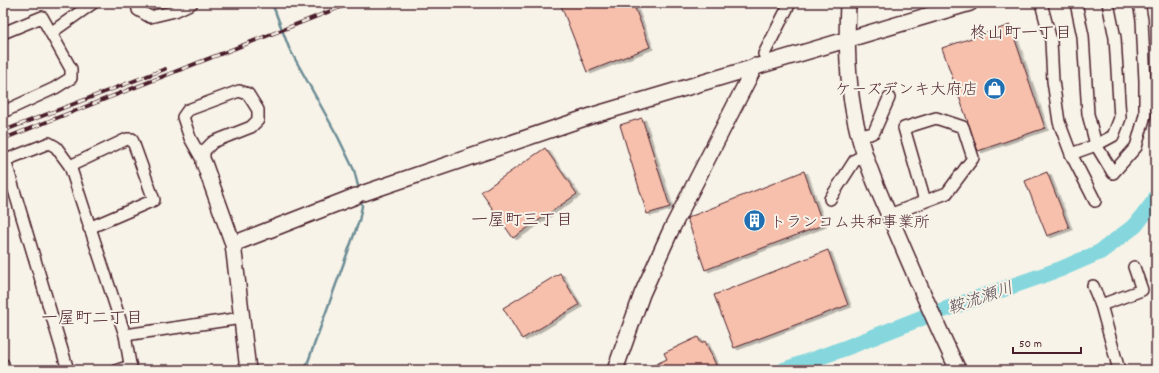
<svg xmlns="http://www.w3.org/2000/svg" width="1159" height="373" viewBox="0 0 1159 373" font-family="Dekko,'Klee One',sans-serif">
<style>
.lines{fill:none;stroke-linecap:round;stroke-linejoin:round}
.stream{stroke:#6d8d96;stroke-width:2.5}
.river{stroke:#85d7dd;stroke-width:16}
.building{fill:#f7c0ac;stroke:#4a1f2b;filter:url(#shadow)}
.street-casing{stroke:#4a1f2b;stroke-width:14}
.secondary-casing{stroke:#4a1f2b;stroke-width:18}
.street{stroke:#f7f3e8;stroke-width:11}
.secondary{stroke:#f7f3e8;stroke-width:15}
.rail-casing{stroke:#4a1f2b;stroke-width:4}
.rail{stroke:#f7f3e8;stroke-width:2.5;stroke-dasharray:8;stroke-linecap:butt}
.labels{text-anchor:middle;stroke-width:4;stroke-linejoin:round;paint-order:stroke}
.poi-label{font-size:16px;fill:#4a1f2b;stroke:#f7f3e8;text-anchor:end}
.neighbourhood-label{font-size:17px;fill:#4a1f2b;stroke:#f7f3e8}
.water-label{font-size:17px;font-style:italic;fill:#594d58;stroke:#f7f3e8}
</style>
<defs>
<filter id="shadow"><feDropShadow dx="3.5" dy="2" stdDeviation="0" flood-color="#0004"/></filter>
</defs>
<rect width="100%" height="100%" fill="#f7f3e8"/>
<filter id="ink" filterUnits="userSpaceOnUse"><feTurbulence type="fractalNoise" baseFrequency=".025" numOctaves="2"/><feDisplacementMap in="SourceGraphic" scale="8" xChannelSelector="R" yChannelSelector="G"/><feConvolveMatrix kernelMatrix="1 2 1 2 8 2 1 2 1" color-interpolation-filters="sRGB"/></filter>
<g filter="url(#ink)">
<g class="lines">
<g class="stream">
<path d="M272,3L289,48L338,137L354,170L359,190"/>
<path d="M305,370L359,221L362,206L361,199"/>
</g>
<path class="river" d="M784,370L848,347L929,315L1061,269L1100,252L1136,225L1155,200L1156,197"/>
</g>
<g class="building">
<path d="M560,3H633L650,47L587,72Z"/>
<path d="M1010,25L1045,128L978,151L942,48Z"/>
<path d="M642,118L670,207L647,214L620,125Z"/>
<path d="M545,148L577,194L513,238L481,192Z"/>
<path d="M804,171L823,225L705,270L687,218Z"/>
<path d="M1047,172L1069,228L1047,236L1025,181Z"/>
<path d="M828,250L848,305L734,348L714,295Z"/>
<path d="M560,273L579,305L522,339L503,308Z"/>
<path d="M698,337L701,343L705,341L716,365L705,370H649L648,368L667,359L664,353Z"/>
</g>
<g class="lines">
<defs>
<g id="street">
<path d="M137,3L138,10L150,17L175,11L192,3"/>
<path d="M1041,3L1051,41L1053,81L1059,122L1071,154L1095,201"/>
<path d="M1076,3L1083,36L1088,114L1096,145L1113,173L1136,147L1145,115V81L1142,20L1139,3"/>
<path d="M52,32L93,3"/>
<path d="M3,33L42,17L71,69V78L55,88L3,112"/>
<path d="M764,54L790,3"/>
<path d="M239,91L248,94L258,110V120L251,127L213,142L204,151V163L190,138L183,117L188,110Z"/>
<path d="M859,136L870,134L874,132L889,98"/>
<path d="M1071,154L1096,145L1113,136L1120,118L1115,38L1108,3"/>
<path d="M5,160L68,370"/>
<path d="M3,161L49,143L56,147L70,166L125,335L131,370"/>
<path d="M70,166L127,139H132L154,200L89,228"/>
<path d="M830,199L855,160L865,155"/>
<path d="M889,215L947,193L973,158L963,127L936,118L904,128L925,201"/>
<path d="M1093,286L1101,305L1119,370"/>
<path d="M1101,305L1142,290L1134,267"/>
<path d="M125,335L242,318"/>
<path d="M3,364L5,370"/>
<path d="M118,370L131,366"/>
</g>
<g id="secondary">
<path d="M848,3C846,47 847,90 858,132C867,167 882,199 896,231C916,278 936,324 958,370"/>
<path d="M204,163L233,244L248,370"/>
<path d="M364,193L594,115L970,3"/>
<path d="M233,244L356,196"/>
<path d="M615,370L642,294L670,232L755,66"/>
</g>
</defs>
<use href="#street" class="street-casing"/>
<use href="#secondary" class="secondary-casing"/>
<use href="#street" class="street"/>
<use href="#secondary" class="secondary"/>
<defs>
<g id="rail">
<path d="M3,131L165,69"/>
<path d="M3,139L351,3"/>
</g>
</defs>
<use href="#rail" class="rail-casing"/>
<use href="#rail" class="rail"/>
</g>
</g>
<defs>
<symbol id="shop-disc" viewBox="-11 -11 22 22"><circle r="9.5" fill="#1f6fb2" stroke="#f7f3e8"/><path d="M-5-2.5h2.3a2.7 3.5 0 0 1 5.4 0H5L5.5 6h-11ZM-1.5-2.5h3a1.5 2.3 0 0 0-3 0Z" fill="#fff"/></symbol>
<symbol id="building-disc" viewBox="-11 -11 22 22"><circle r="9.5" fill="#1f6fb2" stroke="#f7f3e8"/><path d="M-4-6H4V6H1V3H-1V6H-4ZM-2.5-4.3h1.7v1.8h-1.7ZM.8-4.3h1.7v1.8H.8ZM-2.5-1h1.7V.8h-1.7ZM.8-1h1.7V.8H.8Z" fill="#fff"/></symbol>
</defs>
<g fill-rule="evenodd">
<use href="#shop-disc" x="982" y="76" width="25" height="25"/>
<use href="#building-disc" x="742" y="208" width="25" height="25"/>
</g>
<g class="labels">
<g class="poi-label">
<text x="978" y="94">ケーズデンキ大府店</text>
<text x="770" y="227" text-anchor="start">トランコム共和事業所</text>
</g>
<g class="neighbourhood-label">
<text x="1021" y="38">柊山町一丁目</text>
<text x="522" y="225">一屋町三丁目</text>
<text x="92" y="323">一屋町二丁目</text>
</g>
<g class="water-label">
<text transform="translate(980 297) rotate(-19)" y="6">鞍流瀬川</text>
</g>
</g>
<rect width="1159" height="373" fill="none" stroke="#f7f3e8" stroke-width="16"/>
<rect x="8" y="8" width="1143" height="357" fill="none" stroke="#4a1f2b" stroke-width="1.5" filter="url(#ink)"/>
<path d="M1013 347v6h68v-6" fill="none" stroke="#4a1f2b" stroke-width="2"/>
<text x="1019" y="347" font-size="12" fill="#4a1f2b" stroke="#f7f3e8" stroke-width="3" paint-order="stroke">50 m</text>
</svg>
